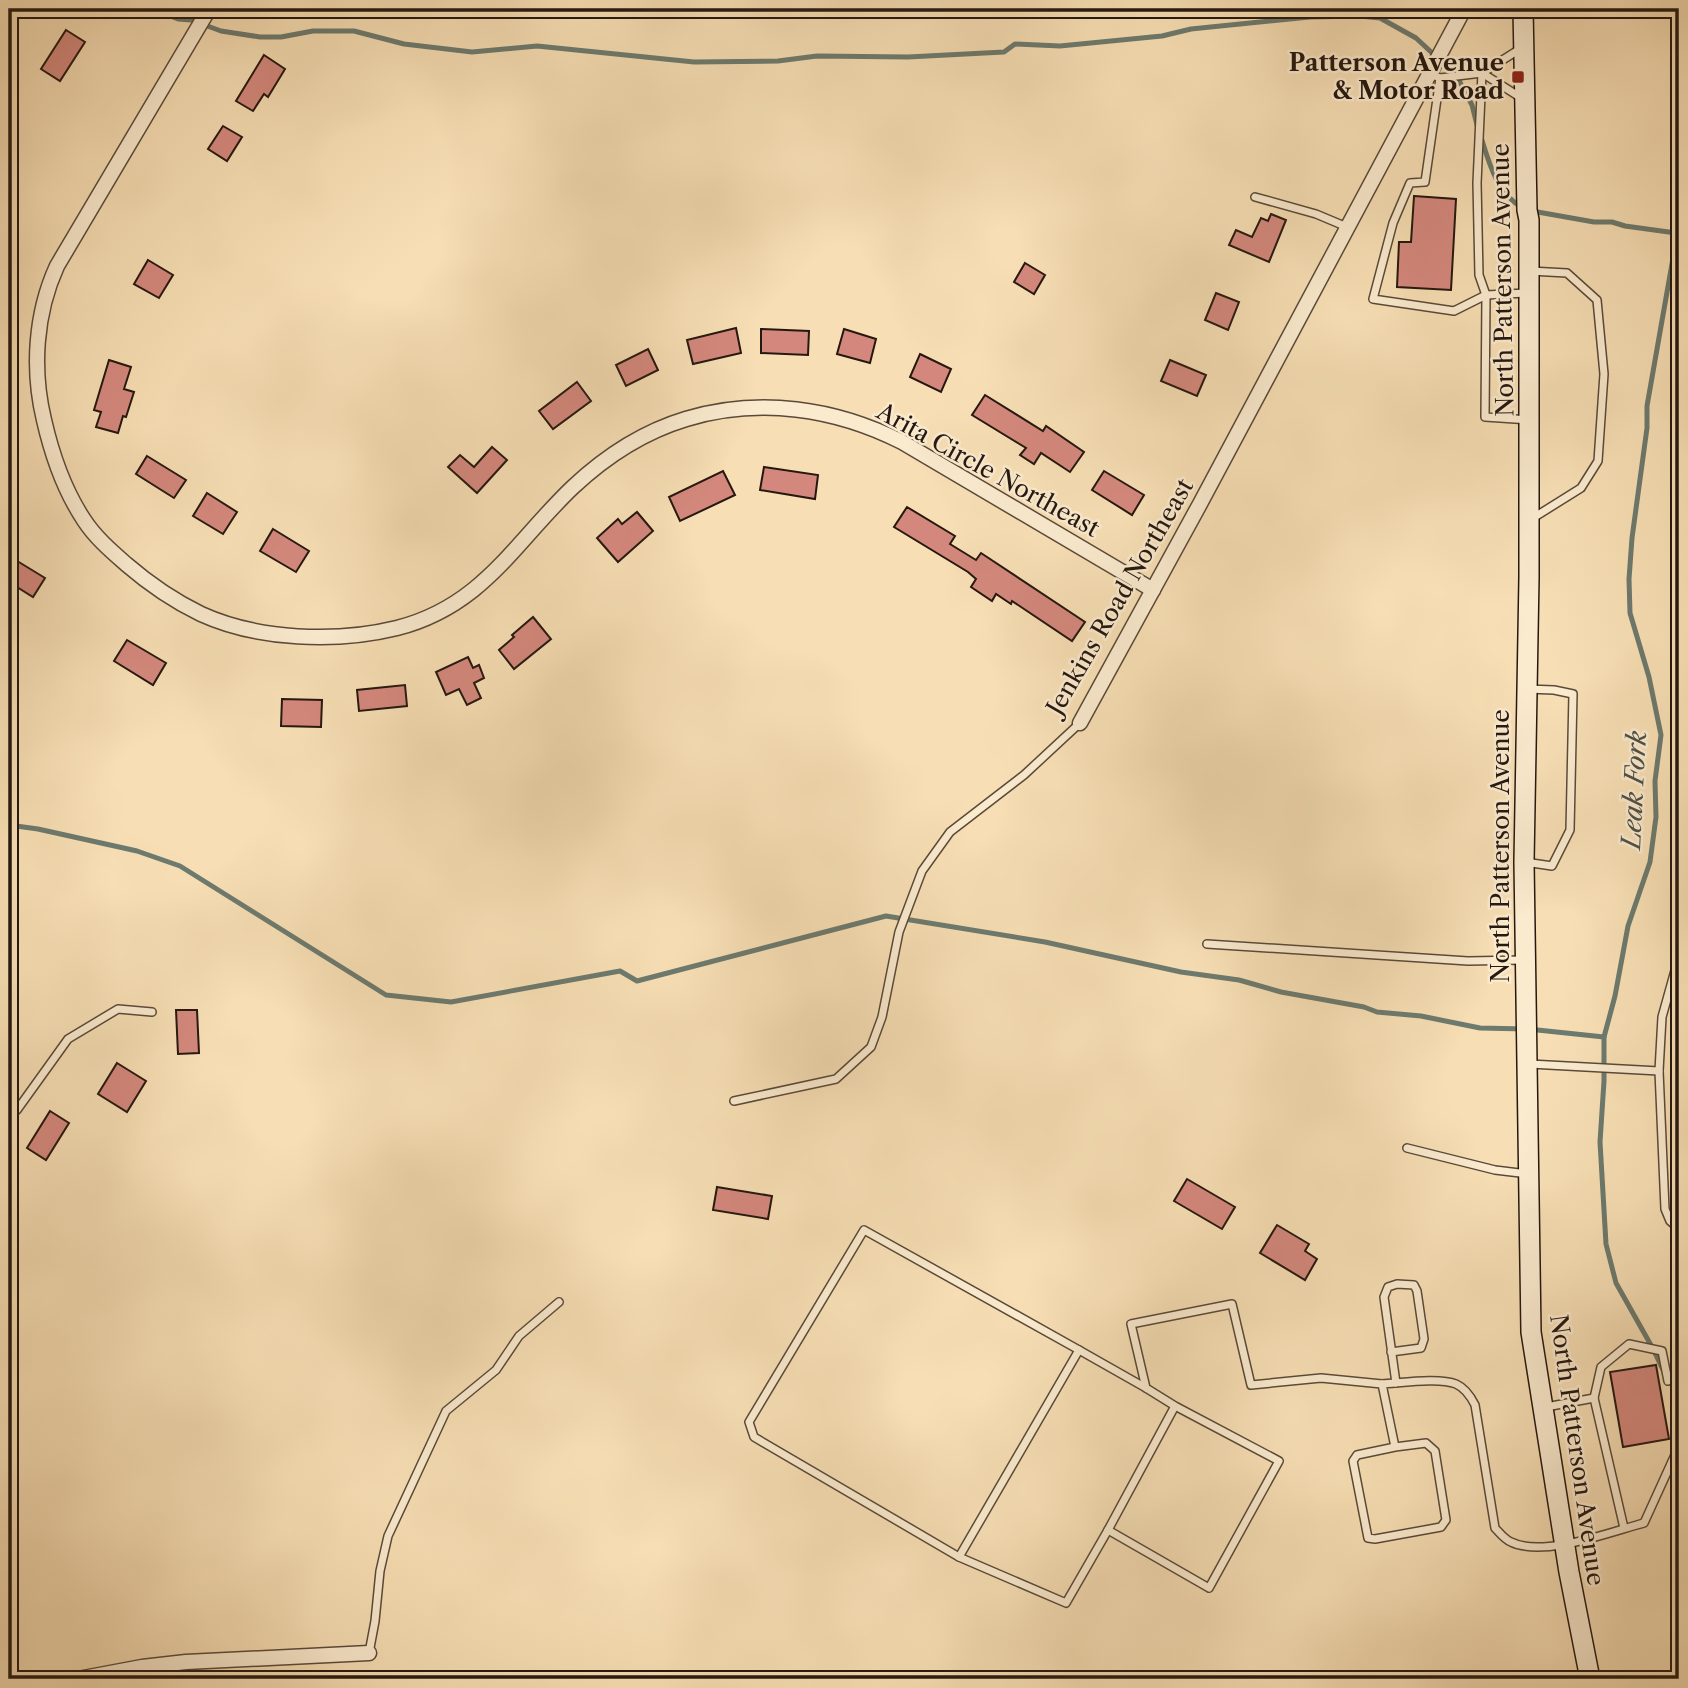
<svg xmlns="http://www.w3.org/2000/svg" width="1688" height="1688" viewBox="0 0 1688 1688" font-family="'Libre Caslon Text',serif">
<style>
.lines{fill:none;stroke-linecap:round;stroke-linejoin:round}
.stream{stroke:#6d7a6e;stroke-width:5}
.building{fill:#d4887d;stroke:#251810;stroke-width:2}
.service-casing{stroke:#5a4a39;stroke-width:10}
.minor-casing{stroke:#5a4a39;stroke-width:17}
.secondary-casing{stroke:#251810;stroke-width:22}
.service{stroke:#faeace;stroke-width:7}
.minor{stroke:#faeace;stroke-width:14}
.secondary{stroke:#faeace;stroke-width:19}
.poi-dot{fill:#8f2418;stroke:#faeace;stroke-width:2.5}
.labels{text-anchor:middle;stroke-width:5;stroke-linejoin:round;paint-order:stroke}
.poi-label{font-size:24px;font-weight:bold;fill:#251810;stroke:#faeace;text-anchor:end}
.street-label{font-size:24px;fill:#251810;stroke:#faeace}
.water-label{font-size:26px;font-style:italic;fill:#4f5147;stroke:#faeace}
</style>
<rect width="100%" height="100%" fill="#f7deb4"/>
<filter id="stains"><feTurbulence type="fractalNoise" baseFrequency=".00286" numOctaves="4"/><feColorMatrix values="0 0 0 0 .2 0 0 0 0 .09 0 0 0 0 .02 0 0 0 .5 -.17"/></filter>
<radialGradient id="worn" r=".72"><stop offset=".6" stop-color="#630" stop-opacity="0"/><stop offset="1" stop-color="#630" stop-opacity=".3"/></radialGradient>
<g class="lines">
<g class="stream">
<path d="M153,9L178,19L191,20L221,31L260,37H281L313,31H354L404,44L472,52L537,46L694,62L778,61L817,56L908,57L1004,52L1015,44L1060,46L1162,36L1191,29L1310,17L1360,16L1380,18L1416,38L1456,75L1472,105L1477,125"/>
<path d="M1481,137C1489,163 1497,194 1523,208"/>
<path d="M1532,211L1594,222H1612L1625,226L1676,233"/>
<path d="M9,825L38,829L137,851L180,866L386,995L451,1002L620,971L637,981L886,916L1045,942L1181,972L1239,980L1281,992L1364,1007L1377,1012L1421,1016L1480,1028L1528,1029L1604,1037"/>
<path d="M1652,1347L1616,1283L1606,1244L1600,1142L1604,1081V1037L1615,996L1628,926L1650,862L1656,817L1655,781L1661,735L1649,677L1630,613L1629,579L1632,538L1647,428V406L1679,224"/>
<path d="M1655,1353L1664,1372"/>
<path d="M1670,1381L1679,1396"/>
</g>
</g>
<g class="building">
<path d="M66,30L85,42L60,81L41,69Z"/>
<path d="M264,55L285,69L268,97L264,94L253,111L236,101Z"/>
<path d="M223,126L242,137L227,161L208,149Z"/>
<path d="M1414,196L1456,199L1451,290L1397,287L1399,242H1411Z"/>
<path d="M1271,214L1286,220L1269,262L1229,245L1236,230L1252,237L1261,218L1268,221Z"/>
<path d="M148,260L173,275L159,298L134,284Z"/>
<path d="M1025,263L1045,275L1034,294L1014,282Z"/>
<path d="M1216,293L1239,302L1228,330L1205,320Z"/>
<path d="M736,328L741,353L693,364L687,340Z"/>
<path d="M761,329L809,331L808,355L761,353Z"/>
<path d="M844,329L876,339L870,363L837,354Z"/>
<path d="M648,349L658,370L626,386L616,365Z"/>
<path d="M920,354L951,369L941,392L910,377Z"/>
<path d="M109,360L131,367L124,389L134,392L126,417L123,416L118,433L96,427L101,412L94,410Z"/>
<path d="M1170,360L1206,375L1197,396L1161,381Z"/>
<path d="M577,382L591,401L553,429L539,411Z"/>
<path d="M985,395L1043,431L1046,426L1084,452L1070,472L1041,453L1034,464L1020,455L1026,448L972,415Z"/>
<path d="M492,447L507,460L477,493L448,467L460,455L474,467Z"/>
<path d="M147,456L186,480L174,498L136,474Z"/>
<path d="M764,467L818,475L815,499L760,490Z"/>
<path d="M723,471L735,495L680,521L669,497Z"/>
<path d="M1104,471L1144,495L1132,515L1092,490Z"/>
<path d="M207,493L237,512L223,534L193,516Z"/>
<path d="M907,507L955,536L950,544L976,560L981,553L1085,622L1072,641L1012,601L1011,604L996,594L992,601L971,587L976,579L968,572L894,527Z"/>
<path d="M637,512L653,531L618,562L597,538L618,519L622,524Z"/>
<path d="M273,529L309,551L296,572L260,551Z"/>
<path d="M9,556L45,578L33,597L9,582Z"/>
<path d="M533,617L551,639L514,669L499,650L514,637L512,635Z"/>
<path d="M127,640L166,663L153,685L114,661Z"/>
<path d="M468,657L473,668L479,665L484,678L474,683L481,698L467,705L459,689L446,695L436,672Z"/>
<path d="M405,685L407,706L359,711L357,690Z"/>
<path d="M282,699L322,700L321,727L281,726Z"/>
<path d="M176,1010H197L199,1053L178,1054Z"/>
<path d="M117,1063L146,1081L127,1112L98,1094Z"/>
<path d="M50,1111L69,1123L46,1160L27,1148Z"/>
<path d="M1187,1179L1235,1207L1222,1229L1174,1201Z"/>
<path d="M717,1187L772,1196L768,1219L713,1210Z"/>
<path d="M1277,1225L1309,1244L1305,1251L1317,1259L1305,1280L1260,1253Z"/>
<path d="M1656,1365L1669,1439L1623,1447L1610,1372Z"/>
</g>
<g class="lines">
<defs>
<g id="service">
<path d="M1482,73L1477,183L1479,275L1486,295L1485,417L1528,420"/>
<path d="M1482,73L1523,99"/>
<path d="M1430,74L1440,78L1425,182L1410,183L1393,223L1373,299L1454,311L1486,295L1528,293"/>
<path d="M1440,78L1482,73L1520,49"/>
<path d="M1255,197L1316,214L1347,227"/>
<path d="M1530,271L1567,273L1597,300L1604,374L1598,461L1581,488L1533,518"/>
<path d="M1525,862L1552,866L1570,830L1573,694L1554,690L1527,689"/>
<path d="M1207,944L1468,961L1523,960"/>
<path d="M1679,956L1662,1017L1659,1071L1665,1209L1670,1221L1679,1229"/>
<path d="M1530,1064L1659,1071"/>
<path d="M734,1101L836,1079L871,1047L882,1017L899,932L922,871L950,832L1024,775L1080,723"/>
<path d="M9,1111L17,1110L68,1039L118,1009L152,1012"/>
<path d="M1407,1148L1495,1170L1528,1174"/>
<path d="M1391,1352L1421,1348L1424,1339L1417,1291L1414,1285L1397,1284L1388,1287L1384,1297L1396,1383"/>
<path d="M1594,1398L1624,1528"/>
<path d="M1175,1406L1279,1461L1209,1588L1108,1530L1175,1406L1146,1388L1131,1324L1232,1304L1251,1385L1321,1378L1382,1384"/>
<path d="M1546,1407L1594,1398L1601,1367L1629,1344L1662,1351L1668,1381"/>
<path d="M1678,1418L1679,1422"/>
<path d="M1395,1447L1357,1455L1353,1461L1368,1538L1375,1539L1441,1527L1446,1520L1435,1451L1426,1443L1395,1447L1382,1384C1401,1383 1439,1377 1456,1384C1465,1388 1471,1397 1475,1405L1495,1528C1500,1533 1504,1539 1511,1542C1543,1558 1610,1532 1644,1523L1679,1446"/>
<path d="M1108,1530L1066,1603L959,1557L1079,1350L1146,1388"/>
<path d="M959,1557L754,1437L749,1422L864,1230L1079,1350"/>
<path d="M369,1653L375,1621L380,1571L388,1536L446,1411L496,1370L519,1336L559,1302"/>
</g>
<g id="minor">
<path d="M209,9L57,266C35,314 32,370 44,420C52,455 64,490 84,520C95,537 110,550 126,564C148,583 174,601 201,614C258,640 336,643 397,628C483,606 514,543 573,487C605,457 643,432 686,419C759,397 835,408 902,442L1153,590"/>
<path d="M1080,723L1201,502L1464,9"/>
<path d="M78,1679L142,1667L186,1662L369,1653"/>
</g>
<path id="secondary" d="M1523,9L1527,210L1529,220V577L1524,862L1531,1332L1569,1572L1590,1679"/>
</defs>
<use href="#service" class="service-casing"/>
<use href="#minor" class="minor-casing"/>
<use href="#secondary" class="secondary-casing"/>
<use href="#service" class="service"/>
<use href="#minor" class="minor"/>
<use href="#secondary" class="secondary"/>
</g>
<rect class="poi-dot" x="1511" y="70" width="14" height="14" rx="3.5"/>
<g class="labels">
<g class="poi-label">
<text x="1504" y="71">Patterson Avenue<tspan x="1504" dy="28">&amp; Motor Road</tspan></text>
</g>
<g class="street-label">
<text transform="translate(1503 280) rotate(-91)" y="8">North Patterson Avenue</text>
<text transform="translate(988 470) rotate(29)" y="8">Arita Circle Northeast</text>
<text transform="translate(1120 597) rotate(-60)" y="8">Jenkins Road Northeast</text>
<text transform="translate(1501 846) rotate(-90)" y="8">North Patterson Avenue</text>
<text transform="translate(1577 1450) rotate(82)" y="8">North Patterson Avenue</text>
</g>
<g class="water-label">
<text transform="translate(1634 790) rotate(-87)" y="9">Leak Fork</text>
</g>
</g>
<rect width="1688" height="1688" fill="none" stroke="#f7deb4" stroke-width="35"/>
<rect x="10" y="10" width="1667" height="1667" fill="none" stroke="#251810" stroke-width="3.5"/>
<rect x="18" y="18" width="1653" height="1653" fill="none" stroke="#251810" stroke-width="2"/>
<rect width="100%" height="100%" filter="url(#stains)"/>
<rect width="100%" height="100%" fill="url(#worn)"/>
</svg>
